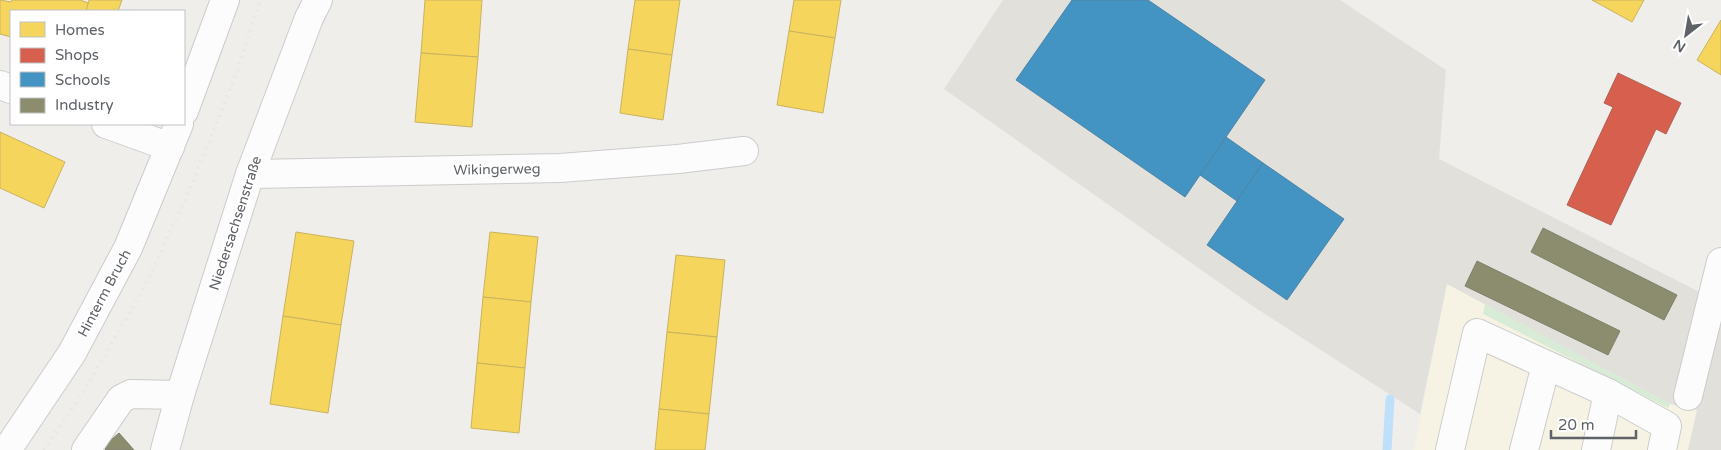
<svg xmlns="http://www.w3.org/2000/svg" width="1721" height="450" viewBox="0 0 1721 450" font-family="'Varela Round',sans-serif">
<style>
.commercial{fill:#f7f3e4}
.education{fill:#e2e0da}
.green{fill:#d8ebd6}
.homes{fill:#f6d55c;stroke:#c9b360}
.shops{fill:#d6604d;stroke:#b26155}
.schools{fill:#4393c3;stroke:#4b85a8}
.industry{fill:#8c8c6e;stroke:#7e806c}
.lines{fill:none;stroke-linecap:round;stroke-linejoin:round}
.stream{stroke:#bfe0f9;stroke-width:9}
.minor-casing{stroke:#cbcccc;stroke-width:30}
.minor{stroke:#fdfcfc;stroke-width:28}
.rail{stroke:#e4e4e4;stroke-width:4;stroke-dasharray:1 6;stroke-linecap:butt}
.labels{text-anchor:middle;stroke-width:5;stroke-linejoin:round;paint-order:stroke}
.street-label{font-size:14px;fill:#5f6368;stroke:#fff}
</style>
<rect width="100%" height="100%" fill="#efeeea"/>
<path class="commercial" d="M1447,284L1670,404L1697,410L1688,450H1414Z"/>
<path class="education" d="M1003,0H1340L1446,70L1439,159L1719,302L1721,298V450H1688L1697,410L1670,404L1447,284L1420,414L1254,307L944,89Z"/>
<path class="green" d="M1485,304L1670,404L1668,408L1483,314Z"/>
<g class="homes">
<path d="M0,0L11,2L12,0H80L89,3L86,11H11V37L0,34Z"/>
<path d="M89,0H122L118,11H86Z"/>
<path d="M425,0H482L478,57L421,53Z"/>
<path d="M635,0H680L672,55L628,49Z"/>
<path d="M794,0H841L835,38L789,31Z"/>
<path d="M1592,0H1644L1632,22Z"/>
<path d="M1721,20V75L1697,60Z"/>
<path d="M789,31L835,38L823,113L777,105Z"/>
<path d="M628,49L672,55L663,120L620,113Z"/>
<path d="M421,53L478,57L472,127L415,122Z"/>
<path d="M0,132L65,162L44,208L0,188Z"/>
<path d="M296,232L354,241L341,325L283,316Z"/>
<path d="M490,232L538,237L531,302L483,297Z"/>
<path d="M676,255L725,260L717,337L667,332Z"/>
<path d="M483,297L531,302L525,368L477,363Z"/>
<path d="M283,316L341,325L328,413L270,404Z"/>
<path d="M667,332L717,337L709,414L659,409Z"/>
<path d="M477,363L525,368L519,433L471,428Z"/>
<path d="M659,409L709,414L705,450H655Z"/>
</g>
<path class="shops" d="M1618,73L1681,103L1666,134L1656,129L1611,225L1567,205L1613,107L1604,103Z"/>
<g class="schools">
<path d="M1072,0H1148L1265,80L1185,197L1016,80Z"/>
<path d="M1226,137L1263,163L1237,201L1200,175Z"/>
<path d="M1263,163L1344,219L1287,300L1207,245Z"/>
</g>
<g class="industry">
<path d="M1543,228L1677,295L1664,320L1531,252Z"/>
<path d="M1477,261L1620,331L1608,355L1465,286Z"/>
<path d="M119,433L134,450H106L103,447Z"/>
</g>
<g class="lines">
<path class="stream" d="M1387,450L1390,399"/>
<defs>
<g id="minor">
<path d="M0,85L11,89"/>
<path d="M184,111L225,0"/>
<path d="M106,124L170,147"/>
<path d="M250,174L560,168L678,159L744,151"/>
<path d="M1688,396L1721,262"/>
<path d="M7,450L72,353L128,248L179,124"/>
<path d="M86,450L121,399L131,394L180,395"/>
<path d="M165,450L180,395L250,174L309,18L318,0"/>
<path d="M1450,450L1477,333L1608,393L1667,426L1662,450"/>
<path d="M1524,450L1546,365"/>
<path d="M1596,450L1608,393"/>
</g>
</defs>
<use href="#minor" class="minor-casing"/>
<use href="#minor" class="minor"/>
<path class="rail" d="M44,450L87,386L145,286L189,191L239,66L260,0"/>
</g>
<g class="labels">
<g class="street-label">
<text transform="translate(497 169) rotate(-1)" y="5">Wikingerweg</text>
<text transform="translate(235 223) rotate(-72)" y="5">Niedersachsenstraße</text>
<text transform="translate(104 293) rotate(-62)" y="5">Hinterm Bruch</text>
</g>
</g>
<rect x="10" y="10" width="175" height="115" fill="#ffffff" stroke="#bfc1c3"/>
<rect x="20" y="22" width="25" height="15" fill="#f6d55c" stroke="#bfc1c3"/>
<text x="55" y="35" font-size="15" fill="#5f6368">Homes</text>
<rect x="20" y="48" width="25" height="15" fill="#d6604d" stroke="#bfc1c3"/>
<text x="55" y="60" font-size="15" fill="#5f6368">Shops</text>
<rect x="20" y="72" width="25" height="15" fill="#4393c3" stroke="#bfc1c3"/>
<text x="55" y="85" font-size="15" fill="#5f6368">Schools</text>
<rect x="20" y="98" width="25" height="15" fill="#8c8c6e" stroke="#bfc1c3"/>
<text x="55" y="110" font-size="15" fill="#5f6368">Industry</text>
<g transform="translate(1686 35) rotate(211)" stroke="#ffffff" stroke-width="4" paint-order="stroke">
<path d="M0-4L9 19L0 12L-9 19Z" fill="#5f6368"/>
<text y="-8" font-size="14" font-weight="bold" text-anchor="middle" fill="#5f6368">N</text>
</g>
<path d="M1551 430v8h85v-8" fill="none" stroke="#5f6368" stroke-width="2.5"/>
<text x="1558" y="430" font-size="15" fill="#5f6368" stroke="#ffffff" stroke-width="4" paint-order="stroke">20 m</text>
</svg>
